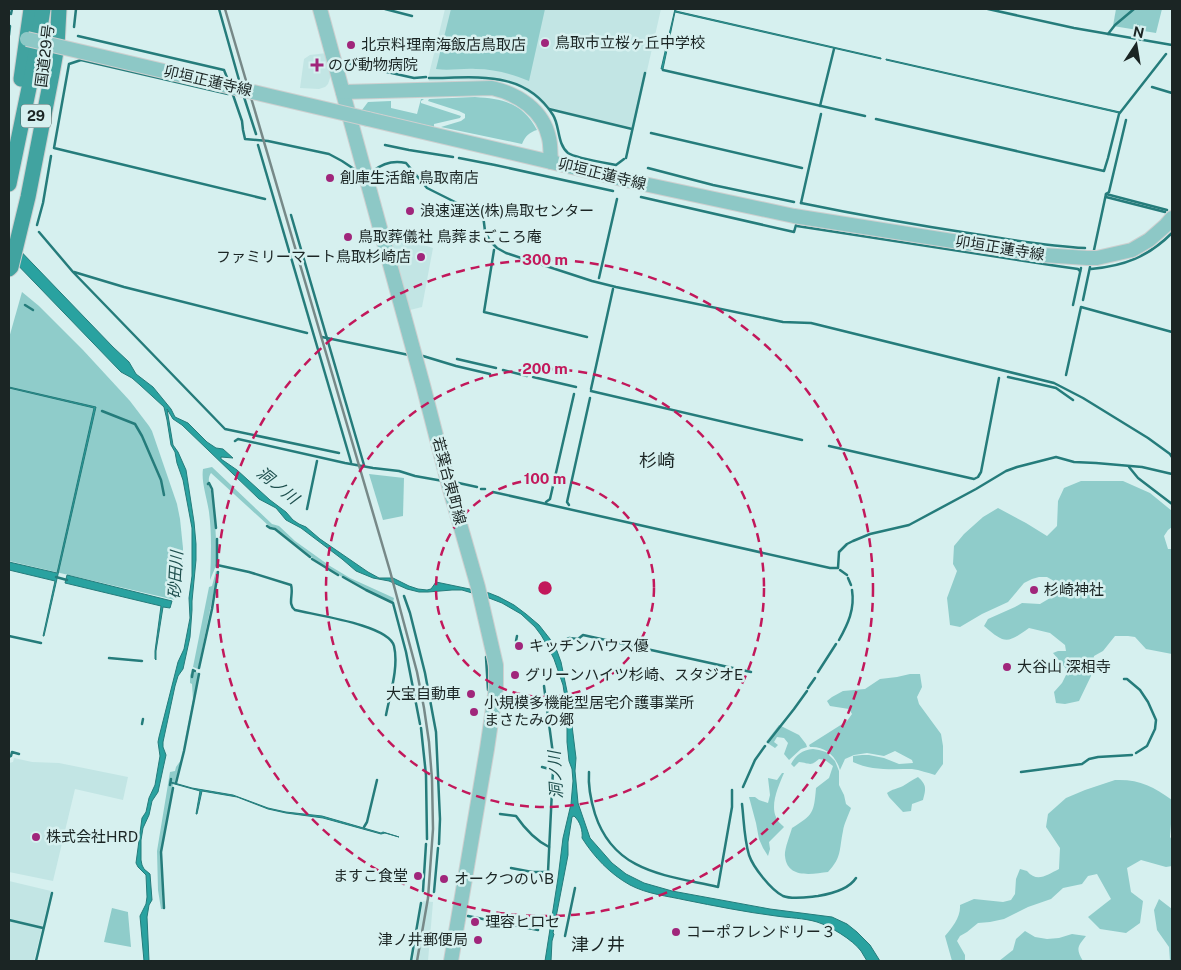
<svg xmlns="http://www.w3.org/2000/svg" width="1181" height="970" viewBox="0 0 1181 970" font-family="'Public Sans','Noto Sans JP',sans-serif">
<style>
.built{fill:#c2e5e4}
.green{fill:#8fccca}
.water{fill:#29a2a0;stroke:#257c7b}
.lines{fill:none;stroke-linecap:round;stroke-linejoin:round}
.stream{stroke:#257c7b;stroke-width:2.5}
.major-casing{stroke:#cdcfcf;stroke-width:16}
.highway-casing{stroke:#cdcfcf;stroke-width:17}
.major{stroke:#8dc8c6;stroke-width:14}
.highway{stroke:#41a3a0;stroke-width:15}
.rail{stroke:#778988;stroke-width:2.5}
.major-bridge-casing{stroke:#cdcfcf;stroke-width:16;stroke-linecap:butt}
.major-bridge{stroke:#8dc8c6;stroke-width:14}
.ring{fill:none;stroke:#c2185b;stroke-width:2.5;stroke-dasharray:9 6}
.poi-dot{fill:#a0267b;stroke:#d6f0ef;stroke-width:2}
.labels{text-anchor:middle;stroke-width:5;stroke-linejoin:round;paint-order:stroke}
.shield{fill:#d6f0ef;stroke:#536261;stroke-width:1}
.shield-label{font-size:14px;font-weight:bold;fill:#1b2524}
.poi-label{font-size:15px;fill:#1b2524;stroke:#d6f0ef;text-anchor:start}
.street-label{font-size:15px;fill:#1b2524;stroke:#d6f0ef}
.water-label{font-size:16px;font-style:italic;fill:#1e4f4e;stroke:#d6f0ef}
.quarter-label{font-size:18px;fill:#1b2524;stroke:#d6f0ef}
.centre{fill:#c2185b;stroke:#d6f0ef;stroke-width:2.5}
.ring-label{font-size:15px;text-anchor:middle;font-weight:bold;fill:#c2185b;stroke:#d6f0ef;stroke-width:5;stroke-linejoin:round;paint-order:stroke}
</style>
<rect width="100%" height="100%" fill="#d6f0ef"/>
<g class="built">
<path d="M445,9H661L634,128L545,107L534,96L526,91L517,86L504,82L494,81L467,80L429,81L428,78Z"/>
<path d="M327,53L332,72L330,73V78L328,84L325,87L319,89L300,88L304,59L310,55Z"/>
<path d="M389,234L433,248L422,307L410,310Z"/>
<path d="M14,758L32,762L59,763L128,777L123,800L75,789L53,881L9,872V763L13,762Z"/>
<path d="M9,881L51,891L34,961H9Z"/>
<path d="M423,901L433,902L428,961H413Z"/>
</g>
<g class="green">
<path d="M451,9H545L529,81C512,74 494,69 476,69C462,68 450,71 436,69Z"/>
<path d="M1116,9H1162L1156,33L1113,26Z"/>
<path d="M475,97C504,99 523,103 537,130C530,132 525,136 522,144L441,127L461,121L465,118V114L459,111L428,101L429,99Z"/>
<path d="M421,99H424L421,101V103L461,116L460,118L434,124V127L362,110L368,102L391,101V108L417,114Z"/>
<path d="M22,292L39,306L83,350L130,401L149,426L152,431L177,504L180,519L183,548V567L180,581L175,600L9,561V338Z"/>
<path d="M212,467L272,524L279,526L295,541L330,566L350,578L394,598L393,602L364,589L324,567L275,528L270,527L211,473C206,480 211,488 212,496C216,519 216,544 217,567L215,568L210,580C211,557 212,535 209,512C207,498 201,482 203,469Z"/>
<path d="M369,474L404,478L403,516L383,520Z"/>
<path d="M1081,481H1123L1150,493L1172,511V527L1168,530L1164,536L1168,549H1172V654L1146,649L1135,637L1128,636H1115L1103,651L1094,656L1091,676L1079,701L1065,704L1056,703L1054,692L1062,683L1068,671L1053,653L1058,651H1066L1065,645L1050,633L1029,628C1007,644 1005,644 984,626L988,619L1015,607L1022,603L1040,604L1045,601L1052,597L1055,594L1057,588L1054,581L1047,577H1039L1032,579L1024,583L1008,602L982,614L960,627L950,625L947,598L957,571L953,564L954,546L964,534L983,517L998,508L1026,523L1047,536L1057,526L1058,501L1064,488Z"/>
<path d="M216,571H217L215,586L198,669L193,667L209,587L212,586Z"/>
<path d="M192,671L199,673L181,760L175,783L171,782V784H173L161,853L163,909H161L158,890L157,851L170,772L175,771L176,767L181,760L193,700L192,684L190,683V675Z"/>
<path d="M910,674H920L922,687L917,697L919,704L941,734L943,746V764L935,775C928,773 920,770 912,769C893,769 871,771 853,762V756L862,755H869L884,758L899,764L913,763L912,760L895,751L884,756L867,753L854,755L845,759L840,770C836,756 825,746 810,747L809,745L847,721L852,714L849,709L830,706L827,701L832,697L843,691L865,689L880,679L897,677Z"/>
<path d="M779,725L799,735L806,744L807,747L801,749L789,760L784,754L788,743L784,738L777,737L774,742L778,745L775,748L766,742Z"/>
<path d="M813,749L819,750L826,752L835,761L839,771V785L844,795L846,804L851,808C848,816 844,824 843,831C839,850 842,857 828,872C812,874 787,879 785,856C784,850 790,835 792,828C813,815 814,813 816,788L829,778L833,766L825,760L819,759C810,767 810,763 799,762L794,767L791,764C796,755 802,750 813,749Z"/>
<path d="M782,773H784C779,785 770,804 776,817C777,821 781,824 784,827L769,842L770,849L768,856L763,848L759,839L756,823L749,797H755L759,800L768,803L770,795L768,778L777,780Z"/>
<path d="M918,777C927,785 926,789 923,800L912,804L911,811L903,812L889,797L887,793C892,789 897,789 903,786C908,783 912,780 918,777Z"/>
<path d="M1115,780C1139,779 1153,786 1172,800L1171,815V824L1170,837L1172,840V866L1166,867L1141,860L1127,868L1131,892L1143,901L1140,923L1126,933L1100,929L1088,917L1111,899L1097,874L1088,876L1082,884L1063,888L1051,899L1028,907L1004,919L990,922L978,923L967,932L960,936L957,941L965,955V961H952L945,936C952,928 961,917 960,905L974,899L1003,902L1011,900L1015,894L1016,879L1020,869L1027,871C1037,883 1047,875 1059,869L1060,848L1046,827L1048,814L1066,798L1085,790Z"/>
<path d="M1159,899L1172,909V961H1170L1169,947L1157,930L1154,910Z"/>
<path d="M112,908L128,912V913L131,947L104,942Z"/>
<path d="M1025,931L1035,937L1047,939L1059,938L1072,934L1086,936C1077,947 1076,949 1083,961H999L1013,950L1016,939Z"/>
</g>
<g class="water">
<path d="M675,9L676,11L881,58V59L675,12L663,69H661Z"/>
<path d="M886,59L1120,112L1119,113L886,60Z"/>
<path d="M9,239L113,347L129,362L136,374L153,387L171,409L175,417L188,423L207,442L216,448L223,449L233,458L221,457V459L237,470L270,500L286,512L293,520L299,524L306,527L320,539L368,572L379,578H393L409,586L418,589L427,590L431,589L436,582L489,593L499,597L514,605L526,614L539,625L550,639L557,651L561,662L569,701L576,758L575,771L578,803L590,838L612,863L626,874L644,883L672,891L770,909L832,917L847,924L857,932L870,945L880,961H867C865,958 863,954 861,951C853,940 830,926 817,922C804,918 789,918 776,916C745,912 715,906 685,900C667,896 647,894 630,885C610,874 594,857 582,838C583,831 580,821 574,816L572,817L568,842V855L553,933L554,934L552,941L551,961H545L558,878L563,838L571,804L573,781L572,769L569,761L567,742V711L563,685L554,659L548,647L541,635L535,627L521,614L502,603L489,598L462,590H452L428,592H419L407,589L389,581L373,578L356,571L342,559L301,528L286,520L276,508L259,499L182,425L173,419L167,409L173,445L178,452L186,470L194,522L196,544V560L192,601V610L190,637L183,669L178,676L175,686L163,742V747L166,755L158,792L152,801L149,815L143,828L141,840V860L142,865L144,869L150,874L152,900L149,905L147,917L149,961H144L140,916L146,904L147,897L146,875L138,867L136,863L142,818L146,812L149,798L155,785L160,756L158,742L159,737L178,662L184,649L190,618L189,598L192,576V528L183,480L177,463L175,452L171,445L167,420L164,407L140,385L132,378L121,372L9,256Z"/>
<path d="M9,387L96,407L44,636H43L55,581L9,570V562L57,573L94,408L9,388Z"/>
<path d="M67,575L172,601L170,608L163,607L156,651V660L155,659V651L161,606L65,583Z"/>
<path d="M171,782L192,788L233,795L268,808L286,812L322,816L381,833L383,832L399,837L385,833L381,834L323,818L286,813L268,809L237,797L202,791L197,814H196L200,791L171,783Z"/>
</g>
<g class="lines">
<g class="stream">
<path d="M219,9L239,80"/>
<path d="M385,9L412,16"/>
<path d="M988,9L1074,28L1172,45"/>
<path d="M11,14L12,9"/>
<path d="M74,27L76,9"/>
<path d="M1108,34L1115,25L1134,9"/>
<path d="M9,35L10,26"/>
<path d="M78,36L224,70L228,80"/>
<path d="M342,62L414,78L426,77"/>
<path d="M663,70L865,116"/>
<path d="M429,78C475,78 524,69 553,115C560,126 557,144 568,153C575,158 606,163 616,165L624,159"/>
<path d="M1152,87L1172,93"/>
<path d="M232,92L242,121L243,130L245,139L268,141L329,154L342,161L354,169L357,170"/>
<path d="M228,94L81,60L69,64L54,148L265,199"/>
<path d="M244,97L256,134"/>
<path d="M820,106L834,49"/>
<path d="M549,109L632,129"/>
<path d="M876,119L1104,171L1108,158L1119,114L1166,54"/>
<path d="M651,133L802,168"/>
<path d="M258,145L351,462"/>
<path d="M385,145L409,150L453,157"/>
<path d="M459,158L495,165L613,191"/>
<path d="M626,158L645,73"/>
<path d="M648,168L713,185L794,202"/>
<path d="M373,171C383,163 393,160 406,163L427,188L463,206L477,207L480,210L483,215L485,231L490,241L497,248L506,253L592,281L616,287L783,322L811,323L1054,383L1083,398L1148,438L1170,454L1172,457"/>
<path d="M1106,194L1167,210"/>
<path d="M641,197L794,232L796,225"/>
<path d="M1106,197L1165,212"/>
<path d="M801,203C859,215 916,225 975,234C1011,240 1048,246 1085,248"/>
<path d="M801,203L821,114"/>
<path d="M291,215L364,465"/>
<path d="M37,225L43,203L51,156"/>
<path d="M797,226L1057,266L1078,269L1080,271"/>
<path d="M39,232L73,272L225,429L339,453"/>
<path d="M494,250L484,312L587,337"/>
<path d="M1094,250L1106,194L1109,192L1126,120"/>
<path d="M1091,269C1124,266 1148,257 1172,233"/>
<path d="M74,272L124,287L307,333"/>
<path d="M599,278L617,199"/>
<path d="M1083,300L1090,267"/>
<path d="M25,305L33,310"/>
<path d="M1073,305L1081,268"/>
<path d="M322,337L409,355"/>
<path d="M423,356L456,366L490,374"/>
<path d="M457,359L496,368"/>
<path d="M503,370L527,376"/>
<path d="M1066,375L1081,307L1172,332"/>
<path d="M533,377L576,387"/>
<path d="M1008,377L1056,388L1073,400"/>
<path d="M591,389L613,289"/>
<path d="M591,391L802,440"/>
<path d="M102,411L135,424L142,436L161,480L164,495"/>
<path d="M235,441L238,439L345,463L373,468L399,471L415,476L443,481"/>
<path d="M829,446L974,479L978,477L981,472L999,378"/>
<path d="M1129,467L1138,478L1172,504"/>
<path d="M454,482L477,487"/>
<path d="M208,484L209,483L212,489L216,528"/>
<path d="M481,489H485"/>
<path d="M493,492L830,568H838L839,552L847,544L853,541L870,534L909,525L976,489L1006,471L1017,467L1056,457L1074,462L1096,463L1142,467L1172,474"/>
<path d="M546,502L550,499L574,394"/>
<path d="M569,505L567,502L590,398"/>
<path d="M307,509L317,461"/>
<path d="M267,526L270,528L275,529L310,557"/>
<path d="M217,539V567"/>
<path d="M312,559L338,575"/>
<path d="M217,565L249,572L291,585C294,594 287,604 295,610C315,615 389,625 394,646C399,667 390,694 386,715"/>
<path d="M840,570L847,575"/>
<path d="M56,577L67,580"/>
<path d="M343,577L366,590L393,603L406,652L420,724"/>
<path d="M848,578L851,585"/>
<path d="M404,596L410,613L425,673L436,732L440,819L439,844"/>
<path d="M9,636L41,643"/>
<path d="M567,639L569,638L578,639L583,635L751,672"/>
<path d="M839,640C848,624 855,609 852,590"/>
<path d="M516,641L517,636"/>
<path d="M486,657L488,690"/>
<path d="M109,658L142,661"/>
<path d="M199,668L212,609L218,572"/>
<path d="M818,672L836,644"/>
<path d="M192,677L193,670L195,671"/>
<path d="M1124,679H1127L1140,690L1148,702L1156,720L1155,729L1147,746L1136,753"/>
<path d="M544,686L553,754"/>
<path d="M808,688L815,678"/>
<path d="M142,724L143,719"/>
<path d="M421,728L426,775L427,839"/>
<path d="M768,742L794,709L807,691"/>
<path d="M9,757L11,756L12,752L19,754"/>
<path d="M542,767L553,770L548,872"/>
<path d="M589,772C588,786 591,801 595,814C614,873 666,875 718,887L732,807V790"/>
<path d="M1021,772L1082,764L1089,759L1098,757L1132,755"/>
<path d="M176,783L184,751L199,674"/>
<path d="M170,785L171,779"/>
<path d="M743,787L755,760L765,746"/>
<path d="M742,804C744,821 744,838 749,855C753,867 771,890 783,896C793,900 808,897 818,896C830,894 849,889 856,878"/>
<path d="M500,814L516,816C525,829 535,840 549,847"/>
<path d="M364,827L367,822L377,780"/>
<path d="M511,868L532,872H550"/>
<path d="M423,891L426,844"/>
<path d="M434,892L438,848"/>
<path d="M164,908L161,852L173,788"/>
<path d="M468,916L538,930"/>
<path d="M9,920L43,928"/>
<path d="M565,936L575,888"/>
<path d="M36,961L52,893"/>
<path d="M411,961L421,903"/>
</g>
<defs>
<g id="major">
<path d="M320,9L423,385L449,486L478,587L496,665V688L487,749L451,961"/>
<path d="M343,92L492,88C518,94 543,110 549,138C551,146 550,154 551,162"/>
<path d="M368,119L551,162L630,181L794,216L1042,255L1087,258H1097L1132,250L1149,240L1165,226L1172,218"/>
</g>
<g id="highway">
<path d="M21,79L31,9"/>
<path d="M9,184L35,59L43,9"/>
<path d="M9,269L11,267L28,197L52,74L57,46L59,9"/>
</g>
</defs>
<use href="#major" class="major-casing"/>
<use href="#highway" class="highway-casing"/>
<use href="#major" class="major"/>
<use href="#highway" class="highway"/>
<path class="rail" d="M225,9L390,571L417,672L424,708L429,742L432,779L433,829L428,898L417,961"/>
<defs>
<path id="major-bridge" d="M27,39L368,119"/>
</defs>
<use href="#major-bridge" class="major-bridge-casing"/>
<use href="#major-bridge" class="major-bridge"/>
</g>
<g class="ring">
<circle cx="545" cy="588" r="109"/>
<circle cx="545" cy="588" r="219"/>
<circle cx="545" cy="588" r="328"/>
</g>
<g class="poi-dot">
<circle cx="545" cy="43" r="5"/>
<circle cx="351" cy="45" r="5"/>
<path d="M314.5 57.5h5v5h5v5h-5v5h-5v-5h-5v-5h5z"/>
<circle cx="330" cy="178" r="5"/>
<circle cx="410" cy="211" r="5"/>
<circle cx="348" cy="237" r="5"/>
<circle cx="421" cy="257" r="5"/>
<circle cx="1034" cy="590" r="5"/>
<circle cx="519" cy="646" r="5"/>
<circle cx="1007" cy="667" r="5"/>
<circle cx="515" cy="675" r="5"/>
<circle cx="471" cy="694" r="5"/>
<circle cx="474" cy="712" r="5"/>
<circle cx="36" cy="837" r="5"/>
<circle cx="418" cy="876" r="5"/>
<circle cx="444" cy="879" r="5"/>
<circle cx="475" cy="922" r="5"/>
<circle cx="676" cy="932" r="5"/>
<circle cx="478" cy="940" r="5"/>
</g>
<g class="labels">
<rect class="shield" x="21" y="104.5" width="30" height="23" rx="4"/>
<g class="shield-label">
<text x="36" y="121">29</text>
</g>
<g class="poi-label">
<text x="555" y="48">鳥取市立桜ヶ丘中学校</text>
<text x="361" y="50">北京料理南海飯店鳥取店</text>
<text x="328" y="70">のび動物病院</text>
<text x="340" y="183">創庫生活館 鳥取南店</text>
<text x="420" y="216">浪速運送(株)鳥取センター</text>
<text x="358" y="242">鳥取葬儀社 鳥葬まごころ庵</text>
<text x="411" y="262" text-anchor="end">ファミリーマート鳥取杉崎店</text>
<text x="1044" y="595">杉崎神社</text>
<text x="529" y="651">キッチンハウス優</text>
<text x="1017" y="672">大谷山 深相寺</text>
<text x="525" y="680">グリーンハイツ杉崎、スタジオE</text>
<text x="461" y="699" text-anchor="end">大宝自動車</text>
<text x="484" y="708">小規模多機能型居宅介護事業所<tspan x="484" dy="17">まさたみの郷</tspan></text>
<text x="46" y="842">株式会社HRD</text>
<text x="408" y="881" text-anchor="end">ますこ食堂</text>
<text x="454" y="884">オークつのいB</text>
<text x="485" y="927">理容ヒロセ</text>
<text x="686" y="937">コーポフレンドリー３</text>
<text x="468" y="945" text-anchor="end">津ノ井郵便局</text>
</g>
<g class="street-label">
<text transform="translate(45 56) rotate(-83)" y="5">国道29号</text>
<text transform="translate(208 81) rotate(13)" y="5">卯垣正蓮寺線</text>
<text transform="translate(602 174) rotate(14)" y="5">卯垣正蓮寺線</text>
<text transform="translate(1000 248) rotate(9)" y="5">卯垣正蓮寺線</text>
<text transform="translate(449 481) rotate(75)" y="5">若葉台東町線</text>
</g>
<g class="water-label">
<text transform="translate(278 485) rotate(39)" y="6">洞ノ川</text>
<text transform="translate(175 575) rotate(-87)" y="6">砂田川</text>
<text transform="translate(555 775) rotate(-93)" y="6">洞ノ川</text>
</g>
<g class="quarter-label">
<text x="657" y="467">杉崎</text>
<text x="598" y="951">津ノ井</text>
</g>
</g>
<circle cx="545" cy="588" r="8" class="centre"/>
<g class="ring-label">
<text x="545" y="265">300 m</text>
<text x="545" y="374">200 m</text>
<text x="545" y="484">100 m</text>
</g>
<rect width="1181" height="970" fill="none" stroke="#1b2524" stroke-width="20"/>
<g transform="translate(1136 45) rotate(12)" stroke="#d6f0ef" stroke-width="4" paint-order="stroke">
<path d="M0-4L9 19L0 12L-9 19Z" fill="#1b2524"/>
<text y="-8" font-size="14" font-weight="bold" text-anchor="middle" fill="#1b2524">N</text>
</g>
</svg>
